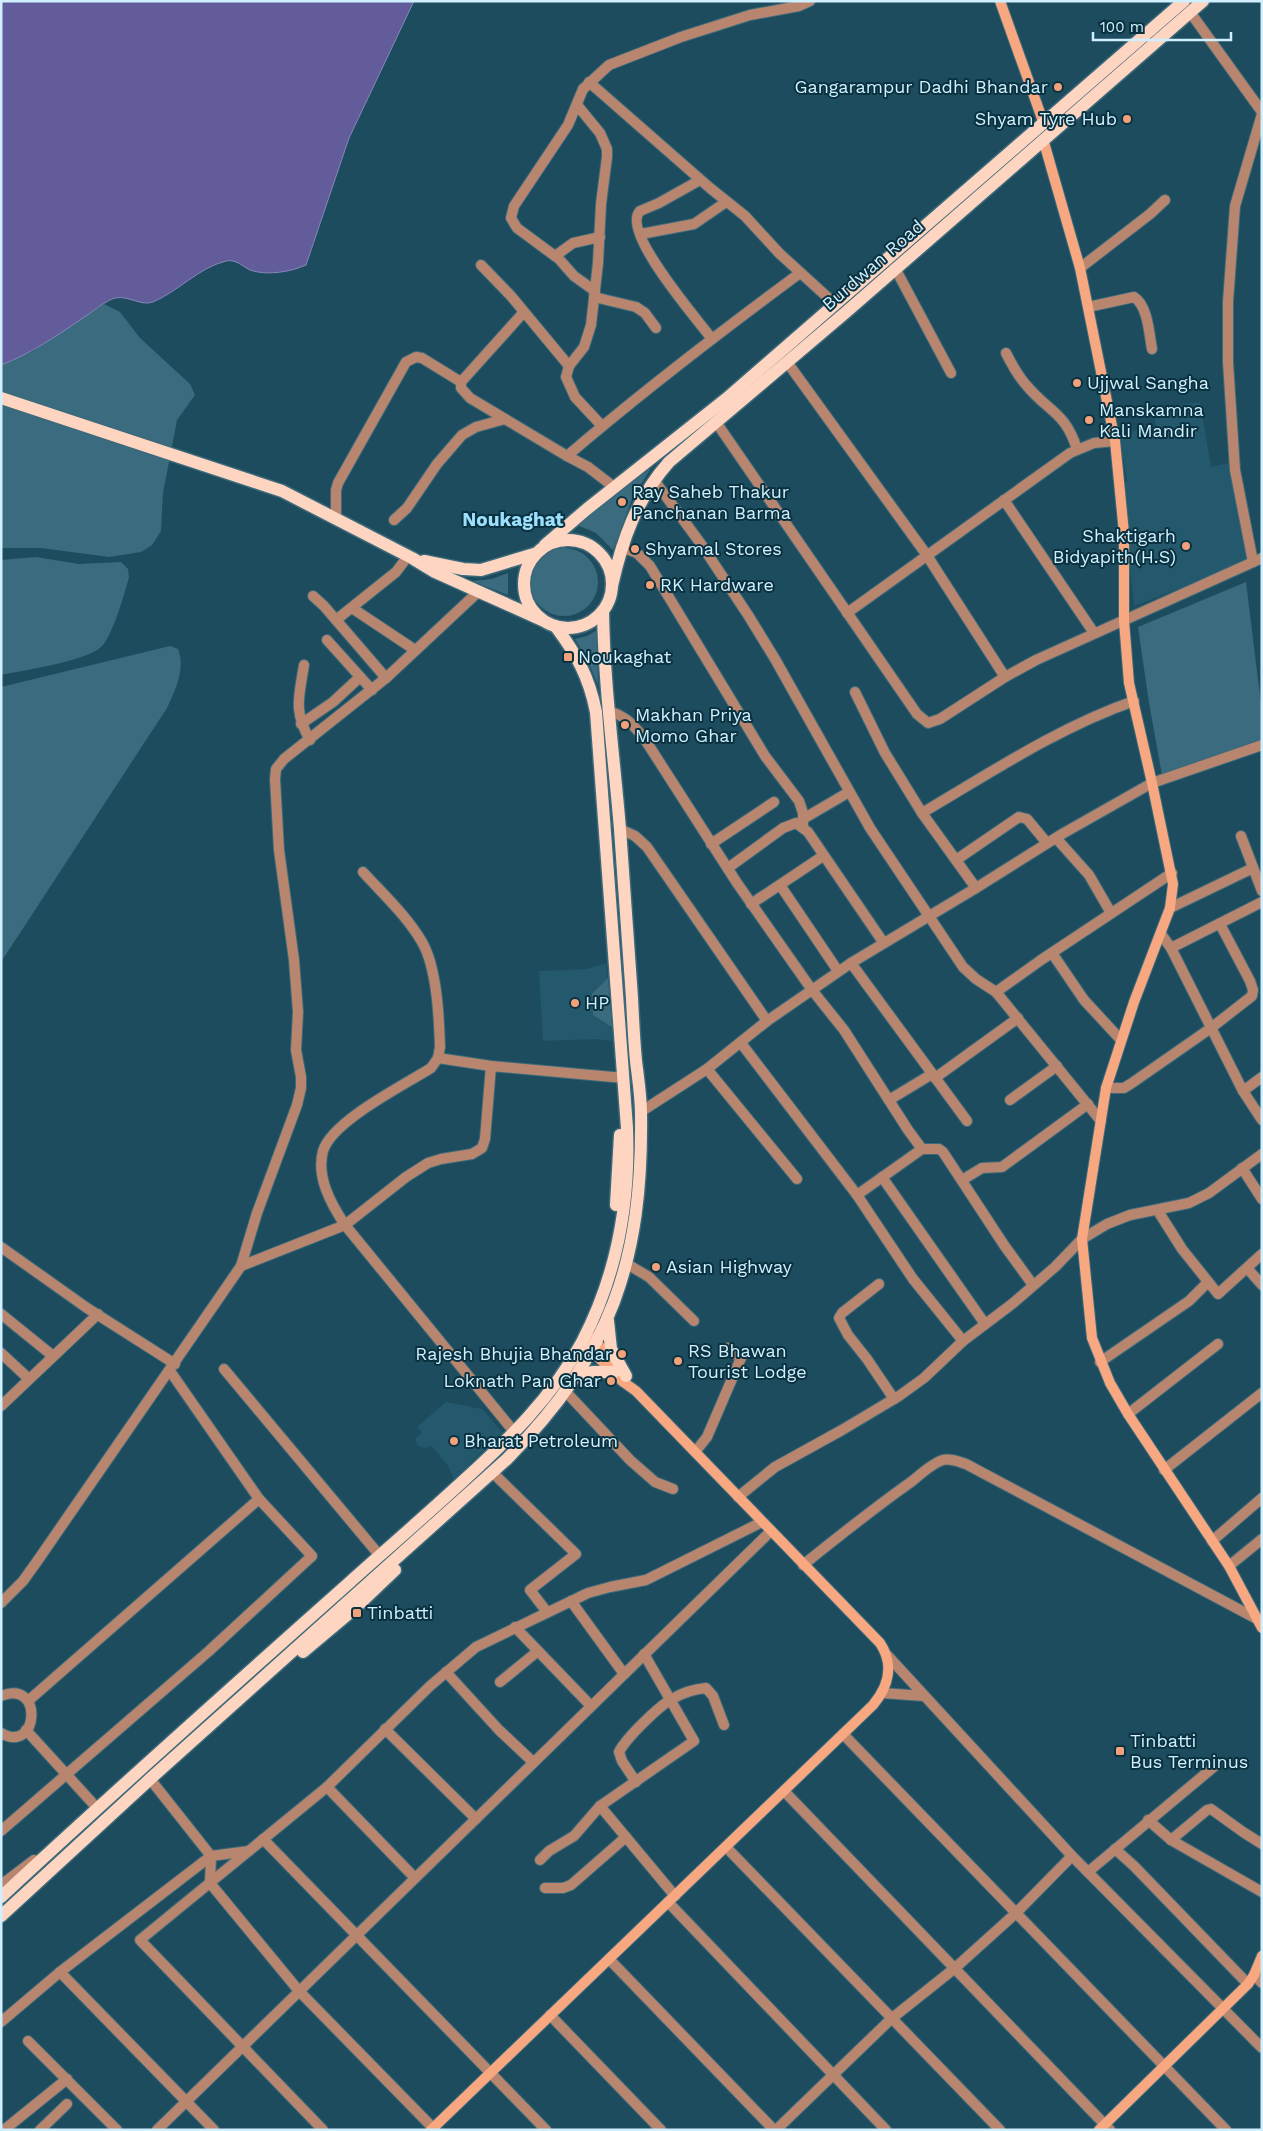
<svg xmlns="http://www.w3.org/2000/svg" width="1263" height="2131" viewBox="0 0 1263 2131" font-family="'Work Sans',sans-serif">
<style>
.built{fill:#24586d}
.green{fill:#3b6b7e}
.water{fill:#635c9b;stroke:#8488b9}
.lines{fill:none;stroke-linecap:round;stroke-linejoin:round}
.street-casing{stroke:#3d6a7b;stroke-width:12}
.secondary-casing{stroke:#3d6a7b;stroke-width:12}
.primary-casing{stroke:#3d6a7b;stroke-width:15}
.street{stroke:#b8866e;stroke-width:10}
.secondary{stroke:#f7a881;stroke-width:10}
.primary{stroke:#fed5c1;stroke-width:12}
.poi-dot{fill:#f1a27b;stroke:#0a313f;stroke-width:2}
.labels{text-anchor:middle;stroke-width:4;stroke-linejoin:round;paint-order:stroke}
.poi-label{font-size:18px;fill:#d0f0ff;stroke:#0a313f;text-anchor:start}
.street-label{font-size:18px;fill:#d0f0ff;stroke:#0a313f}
.neighbourhood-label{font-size:19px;font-weight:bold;fill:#9de0fe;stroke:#0a313f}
</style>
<rect width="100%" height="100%" fill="#1d4c5e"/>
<g class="built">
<path d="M1200,402L1211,467L1229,463L1248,560L1181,588L1134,606L1121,484L1127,481L1119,433L1156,427L1153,409Z"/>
<path d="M606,963L613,1041L596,1039L543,1041L539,971L587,969Z"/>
<path d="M446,1402L482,1409L502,1432L454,1479L448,1466L431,1445L426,1448L418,1446L416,1442V1438L422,1433L417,1427Z"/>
</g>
<g class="green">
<path d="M104,304L120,312L140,338L190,384L195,395L177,420L163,493L161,531L152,545L141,552L109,557L41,548H1V365L33,351Z"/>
<path d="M651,468L632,499L613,550L596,533L577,525Z"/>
<circle cx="564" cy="582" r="34"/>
<path d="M36,557L79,564L121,562L128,569L129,577C124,595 114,631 103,645C90,661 24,670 1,675V560Z"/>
<path d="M508,573V595L472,581L492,579Z"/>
<path d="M1246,582L1262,712V740L1162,775L1149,703L1138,627Z"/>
<path d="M597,630L598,685L587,659L575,639L587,636Z"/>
<path d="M170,646L178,649C186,668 175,691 167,708L1,962V687Z"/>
<path d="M608,978L612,1027L593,1015L592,994Z"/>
</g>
<path class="water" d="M1,1H414L349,138L306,265C290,272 267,276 250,270C242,266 236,259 226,261C198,268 179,291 153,302C140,307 126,293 112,299C101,304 91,313 80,320C55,337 30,354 1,365Z"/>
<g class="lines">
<defs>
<g id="street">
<path d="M1190,12L1262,112"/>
<path d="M589,82L710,188L745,216L779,253L836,305"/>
<path d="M577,105L600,133L607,149V157L601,204L598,263L591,325L584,347L569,366L566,377L575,397L602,426"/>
<path d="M700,180L659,203L640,211C620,231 698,320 712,339"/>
<path d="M641,234L694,224L726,202"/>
<path d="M555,256L573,243L600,237"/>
<path d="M481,265L511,296L569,366"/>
<path d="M895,268L951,373"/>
<path d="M1080,268L1150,214L1165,200"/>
<path d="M595,291L574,276L559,259L517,228L511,218L514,206L568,125L583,89L609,65L681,37L750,15L799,6L810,1"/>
<path d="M594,297L636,307L645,313L656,328"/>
<path d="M1088,307L1134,297C1148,306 1149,333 1152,349"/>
<path d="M523,313L461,382V388L470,398L567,456L588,467L614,487"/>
<path d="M1006,353C1012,365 1018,376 1027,386C1050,413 1065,412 1077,449"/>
<path d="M787,362L926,554L1005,677"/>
<path d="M716,422L917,714L928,723L940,719L1005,677L1036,660L1262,558"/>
<path d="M567,456C642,392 720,332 800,273"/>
<path d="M654,480L701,544L748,615L775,659L870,828L963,967L976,979L996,992L1101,1121"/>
<path d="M1004,500L1094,633"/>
<path d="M336,519V490L338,483L406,362L416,357L422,358L461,382"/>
<path d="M394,520L407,508L437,464L462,435L476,427L505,419"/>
<path d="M621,547L637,553L650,566L765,756L799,801L803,813V826"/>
<path d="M1253,562L1235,470L1228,362V302L1235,206L1262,114"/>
<path d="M313,596L324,606L386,678"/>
<path d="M352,608L415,650"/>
<path d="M847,613L1070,453L1094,443L1115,441"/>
<path d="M336,620L396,572L408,556"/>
<path d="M327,640L372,690"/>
<path d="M304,665C299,697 293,711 310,740"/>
<path d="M855,692L885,753L922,813L976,888"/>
<path d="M608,711C625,715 633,725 644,738L737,883L812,990L844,1030L908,1130L922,1149"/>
<path d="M301,724L333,702L360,677"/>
<path d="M922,813C990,773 1059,727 1134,701"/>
<path d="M803,819L849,792"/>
<path d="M620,829L635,836L647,847L767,1021"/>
<path d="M1241,836L1262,891"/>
<path d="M1056,838L1089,875L1111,913"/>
<path d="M711,844L774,802"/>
<path d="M956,860L1019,817L1027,819L1047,843"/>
<path d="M728,868L783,828L796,823L808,832L883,942"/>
<path d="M363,872C383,894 407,916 422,942C437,968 439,1017 440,1047L438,1058L431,1068C404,1085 332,1121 323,1151C316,1177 331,1204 345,1225L515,1433"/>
<path d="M780,885L838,971"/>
<path d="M751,904L823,856"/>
<path d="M1170,908L1253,868"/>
<path d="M1161,934L1171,948L1243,1091L1262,1120"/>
<path d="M1171,948L1262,902"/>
<path d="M1052,953L1084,1000L1121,1040"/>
<path d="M851,963L967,1121"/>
<path d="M996,992L1041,960L1172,873"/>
<path d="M741,1043L857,1195L913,1279L963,1341"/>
<path d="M438,1058L491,1066L624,1078"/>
<path d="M707,1069L797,1179"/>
<path d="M935,1078L1018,1018"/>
<path d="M1106,1088H1124L1132,1083L1211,1028L1252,996L1253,990L1250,981L1220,924"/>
<path d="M1243,1091L1262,1077"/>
<path d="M889,1100L932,1074"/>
<path d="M1010,1100L1057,1066"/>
<path d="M642,1111L707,1069L767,1021L851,963L976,888L1062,834L1152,783L1262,745"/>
<path d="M1242,1168L1262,1199"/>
<path d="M882,1177L985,1324"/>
<path d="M962,1180L982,1168L1002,1167L1088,1104"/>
<path d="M857,1195L922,1149H939L943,1152L1004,1245L1033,1285"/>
<path d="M1158,1211L1182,1249L1218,1294L1262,1254"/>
<path d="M1,1247L87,1308L175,1364"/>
<path d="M627,1264L649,1277L694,1321"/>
<path d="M241,1266L345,1225L406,1177L428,1163L441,1159L472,1154L482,1148L485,1139L491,1066"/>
<path d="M1247,1268L1262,1285"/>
<path d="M879,1284L842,1313L839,1318L848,1335L867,1359L894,1399"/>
<path d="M1,1314L53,1356"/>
<path d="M1,1353L29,1379"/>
<path d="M1100,1362L1189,1301L1208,1282"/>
<path d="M224,1369L380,1556"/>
<path d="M566,1392L630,1460L655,1482L673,1489"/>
<path d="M1,1406L98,1314"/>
<path d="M1128,1414L1218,1344"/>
<path d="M695,1452L707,1437L741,1358L728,1348"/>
<path d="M1164,1470L1262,1393"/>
<path d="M492,1472L576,1554L530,1590L547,1612"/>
<path d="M738,1497L775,1467L842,1430L899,1396L924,1378L963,1341L1012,1304L1055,1267L1082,1239L1107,1224L1130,1215L1189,1203L1209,1193L1262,1154"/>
<path d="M1212,1541L1262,1498"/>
<path d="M803,1565C839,1536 874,1508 911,1482C920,1475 932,1463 943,1460C951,1458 959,1462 966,1464L1257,1619"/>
<path d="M1229,1566L1262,1539"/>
<path d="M571,1601L624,1674"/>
<path d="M1,1603L23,1581L38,1560L241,1266L257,1213L297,1105L301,1088V1077L296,1050L298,1012L294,960L279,850L275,779L276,769L284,759L386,678L478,592"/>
<path d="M515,1627L591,1706"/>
<path d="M887,1655L1072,1856L1262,2048"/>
<path d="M446,1672L499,1730L533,1762"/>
<path d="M500,1682L538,1651"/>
<path d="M882,1693L924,1696"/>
<path d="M1,1696C44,1678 39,1755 1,1733"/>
<path d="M28,1701L259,1499"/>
<path d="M385,1729L476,1819"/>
<path d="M26,1730L97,1808"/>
<path d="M843,1734L1226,2130"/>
<path d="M150,1779L211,1856L210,1883L299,1991L435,2130"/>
<path d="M636,1782L622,1761L619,1752C626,1738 659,1706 672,1699C682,1693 695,1689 706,1688L713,1696L724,1725"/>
<path d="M327,1787L415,1878"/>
<path d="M784,1791L1110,2130"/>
<path d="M600,1806L675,1896"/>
<path d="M1148,1820L1171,1840L1262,1892"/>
<path d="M1,1831L209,1651L312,1556L259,1499L170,1371"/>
<path d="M263,1839L546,2130"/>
<path d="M1171,1840L1207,1810L1211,1809L1243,1832L1262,1844"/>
<path d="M726,1847L1000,2130"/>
<path d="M1115,1849L1134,1866L1248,1984"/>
<path d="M540,1860L549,1851L574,1836L600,1806L694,1741L644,1654"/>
<path d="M1088,1872L1216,1765"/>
<path d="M1,1885L34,1860"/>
<path d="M545,1888H563L571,1885L626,1837"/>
<path d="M668,1902L886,2130"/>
<path d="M609,1959L774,2130"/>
<path d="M1254,1975L1262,1983"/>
<path d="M550,2015L661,2130"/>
<path d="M1,2022L60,1972"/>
<path d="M28,2041L117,2130"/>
<path d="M4,2130L67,2079"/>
<path d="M40,2130L67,2104"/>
<path d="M157,2130L771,1531"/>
<path d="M214,2130L60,1972L211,1856L249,1851"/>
<path d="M323,2130L140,1940L327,1787L430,1686L476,1647L588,1593L610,1587L646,1580L762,1522"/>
<path d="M776,2130L891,2019L955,1968L1015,1914L1072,1856"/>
</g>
<g id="secondary">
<path d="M1000,1L1044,124"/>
<path d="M1043,139L1080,268L1115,441L1124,533V621L1129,683L1152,783L1173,884L1170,908L1134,1002L1106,1088L1082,1239L1092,1338L1110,1383L1128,1414L1229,1566L1262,1628"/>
<path d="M591,1337L615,1363"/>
<path d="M431,2130L873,1705C889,1686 894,1664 880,1643L636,1391L622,1381L587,1346"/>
<path d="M1099,2130L1248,1984L1254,1975L1262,1956"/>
</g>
<g id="primary">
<path d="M1,398L282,491L412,558L435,572L542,620"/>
<circle cx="568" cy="584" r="44"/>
<path d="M545,545L587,509L726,399L1184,1"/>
<path d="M424,561L463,569L481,570L534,554"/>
<path d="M612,586C622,540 637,498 669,462L845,313L1203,1"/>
<path d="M616,1205L620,1135"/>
<path d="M608,1321L611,1349L626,1376"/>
<path d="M578,1375L592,1372H614"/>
<path d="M303,1652L353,1610L395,1570"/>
<path d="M1,1897C116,1790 233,1686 350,1582C387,1549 425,1516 462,1482C508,1440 552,1398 582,1342C617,1275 630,1203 627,1128L596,712C589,677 577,655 556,627"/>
<path d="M1,1916L150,1779L507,1459C611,1354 643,1261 641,1114C641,1096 638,1078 636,1061C634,1040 633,1019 632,998C628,942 624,885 620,829C614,757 604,684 603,611"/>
</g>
</defs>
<use href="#street" class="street-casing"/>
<use href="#secondary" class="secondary-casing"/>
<use href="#primary" class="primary-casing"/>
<use href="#street" class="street"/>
<use href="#secondary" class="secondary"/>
<use href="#primary" class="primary"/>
</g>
<g class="poi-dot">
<circle cx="1058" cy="87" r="5"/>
<circle cx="1127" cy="119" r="5"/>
<circle cx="1077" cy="383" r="5"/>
<circle cx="1089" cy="420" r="5"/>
<circle cx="622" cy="502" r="5"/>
<circle cx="1186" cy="546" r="5"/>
<circle cx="635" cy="549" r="5"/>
<circle cx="650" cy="585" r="5"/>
<rect x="563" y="652" width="10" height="10" rx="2.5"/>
<circle cx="625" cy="725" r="5"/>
<circle cx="575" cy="1003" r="5"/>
<circle cx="656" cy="1267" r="5"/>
<circle cx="622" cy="1354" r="5"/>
<circle cx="678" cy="1361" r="5"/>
<circle cx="611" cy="1381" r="5"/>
<circle cx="454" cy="1441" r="5"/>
<rect x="352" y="1608" width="10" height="10" rx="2.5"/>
<rect x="1115" y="1746" width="10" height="10" rx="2.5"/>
</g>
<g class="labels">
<g class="poi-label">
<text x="1048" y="93" text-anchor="end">Gangarampur Dadhi Bhandar</text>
<text x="1117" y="125" text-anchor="end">Shyam Tyre Hub</text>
<text x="1087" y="389">Ujjwal Sangha</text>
<text x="1099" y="416">Manskamna<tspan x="1099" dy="21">Kali Mandir</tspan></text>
<text x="632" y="498">Ray Saheb Thakur<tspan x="632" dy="21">Panchanan Barma</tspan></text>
<text x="1176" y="542" text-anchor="end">Shaktigarh<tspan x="1176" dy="21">Bidyapith(H.S)</tspan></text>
<text x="645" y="555">Shyamal Stores</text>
<text x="660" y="591">RK Hardware</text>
<text x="578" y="663">Noukaghat</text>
<text x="635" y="721">Makhan Priya<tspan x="635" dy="21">Momo Ghar</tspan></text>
<text x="585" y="1009">HP</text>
<text x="666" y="1273">Asian Highway</text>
<text x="688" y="1357">RS Bhawan<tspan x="688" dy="21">Tourist Lodge</tspan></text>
<text x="612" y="1360" text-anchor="end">Rajesh Bhujia Bhandar</text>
<text x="601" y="1387" text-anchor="end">Loknath Pan Ghar</text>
<text x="464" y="1447">Bharat Petroleum</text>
<text x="367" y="1619">Tinbatti</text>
<text x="1130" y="1747">Tinbatti<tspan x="1130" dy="21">Bus Terminus</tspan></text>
</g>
<g class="street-label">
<text transform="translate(873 265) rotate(-41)" y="6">Burdwan Road</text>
</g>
<g class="neighbourhood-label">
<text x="513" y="526">Noukaghat</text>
</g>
</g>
<rect width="1263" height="2131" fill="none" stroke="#d0f0ff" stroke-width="5"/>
<path d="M1093 32v8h138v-8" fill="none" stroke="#d0f0ff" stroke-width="2.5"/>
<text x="1100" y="32" font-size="15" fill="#d0f0ff" stroke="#0a313f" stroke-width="4" paint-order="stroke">100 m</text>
</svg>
